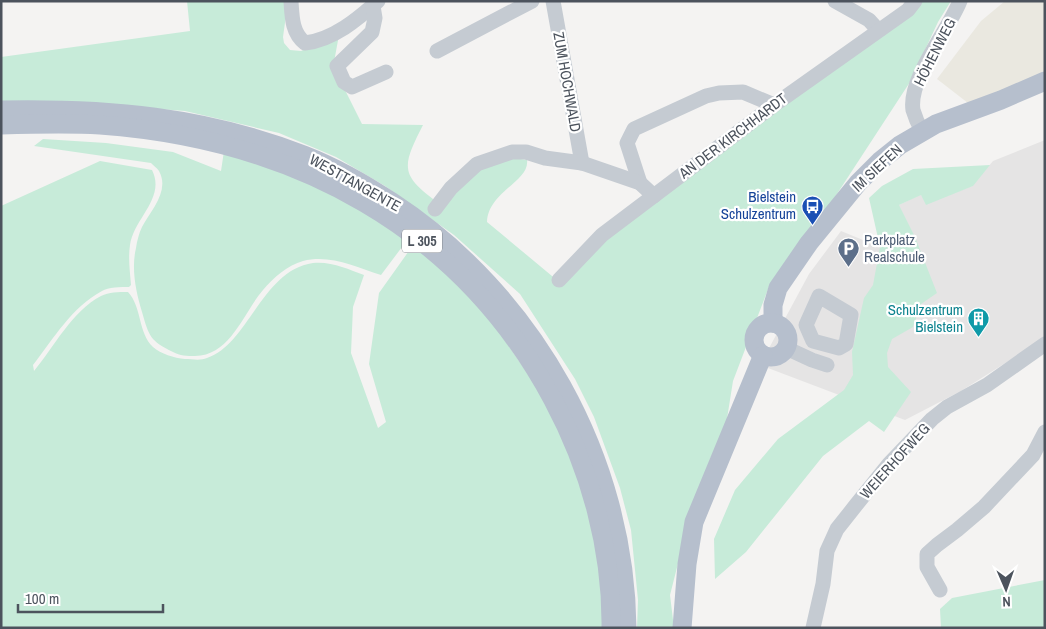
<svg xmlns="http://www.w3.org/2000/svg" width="1046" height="629" viewBox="0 0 1046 629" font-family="'Archivo Narrow',sans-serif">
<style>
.commercial{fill:#eae8e0}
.education{fill:#e5e4e4}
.green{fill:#c7ebd9}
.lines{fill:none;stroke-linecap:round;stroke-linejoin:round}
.minor{stroke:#c5cbd2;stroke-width:15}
.major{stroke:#b6bfcd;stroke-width:19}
.labels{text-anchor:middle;stroke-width:4.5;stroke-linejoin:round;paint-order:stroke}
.shield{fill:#fff;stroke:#82878e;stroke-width:1}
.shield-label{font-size:14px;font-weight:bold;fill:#4c535d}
.street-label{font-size:15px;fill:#4c535d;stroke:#fff}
.transit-label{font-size:15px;fill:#164399;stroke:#fff;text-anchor:end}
.service-label{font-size:15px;fill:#4e5e75;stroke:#fff;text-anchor:start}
.culture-label{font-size:15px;fill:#0d838f;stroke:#fff;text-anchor:end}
</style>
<rect width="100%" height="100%" fill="#f4f3f2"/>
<path class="commercial" d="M1005,1H1045V71L1032,82L968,103L937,79L981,21Z"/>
<path class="education" d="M1045,140V338L961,391L905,420L760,365L809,274L841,231L880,247L899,205L921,194L926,204L972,186L993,161Z"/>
<g class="green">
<path d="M187,1H288L283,37L284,43L290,50L301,51L339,35L334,62L339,78L362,124L423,125C401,168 400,175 440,204L474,167L508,157L527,160C530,181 488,192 487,222L558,281L607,233L920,1H951L938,22L910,82L833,200L770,284L733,381L726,425L710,459L687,528L670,595L674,628H637L638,600L631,530L620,488L594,417L575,379L520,294L454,235L385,186L336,157L279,133L185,111L82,103L1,102V57L190,31Z"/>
<path d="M43,139L106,143L173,152L221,171L224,151L326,188L408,239L381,275C355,267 330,254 303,261C288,265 273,278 263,290C243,313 231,355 195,356C187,356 180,356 173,352C150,341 149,336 142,312C136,292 131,269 136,248C137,241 139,233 142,227C151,210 170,191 159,171C157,168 153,165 151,163L34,146Z"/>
<path d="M100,161L152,170C166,198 134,218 130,245C128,258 130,272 131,285L129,287C121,287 108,287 102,291C72,307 54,338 33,365L34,371C54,347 72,311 101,296C109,292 118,292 128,292C142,307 138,333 153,347C161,354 174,358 185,359C192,359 200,361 207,358C248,345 262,270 313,263C331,261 348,269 364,275L353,307L351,353L378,428L386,422L369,364L379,293L411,248L416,244L478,301L551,408L581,482L593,525L603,585L604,628H1V206Z"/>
<path d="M990,165L973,186L926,205L921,195L899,205L915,237L937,293L921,304L913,327L892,339L887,353L888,367L911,392L884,432L869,421L823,456L746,552L715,579L714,539L735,490L778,439L844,390L853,375L852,352L864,298L873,285L880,247L869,198L882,186L913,169Z"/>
<path d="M1045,580V628H941L940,609L952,598Z"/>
</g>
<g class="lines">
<g class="minor">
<path d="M291,1C292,17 292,33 305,43C333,40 358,19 378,1"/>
<path d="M553,1L582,163"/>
<path d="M835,1L869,20L878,30"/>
<path d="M373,6L375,18L372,32L337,66L344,82L352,87L386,72"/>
<path d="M437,51L532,1"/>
<path d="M922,131C918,124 915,117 913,110C908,79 948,31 960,1"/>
<path d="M640,183L627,143L634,129L706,96L719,93L743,92L774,105"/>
<path d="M435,209L451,188L477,164L512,152H526L545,158L582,163L640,183L654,196"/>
<path d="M559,280L602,235L774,105L908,10L915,1"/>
<path d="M819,296L851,315L846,344L839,348L813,341L806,325Z"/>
<path d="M786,348L812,360L827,365"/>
<path d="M940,590L927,567V554L937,545L957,530L984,507L1033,455L1045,432"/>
<path d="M813,628L823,584L827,551L837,529L856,505L889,464L932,419L947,407L987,385L1045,344"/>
</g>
<g class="major">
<path d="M1,110C108,108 203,116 304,155C335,167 365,184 392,202C534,295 625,458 627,628"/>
<path d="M1,125C34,124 67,123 100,125C293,139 460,226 553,400C590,469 612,549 611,628"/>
<path d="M773,323V305L778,288L809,243L858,183L880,161L900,145L936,124L1001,100L1045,81"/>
<circle cx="771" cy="340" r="17"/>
<path d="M682,628L687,564L694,522L763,355"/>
</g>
</g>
<defs>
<symbol id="bus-pin" viewBox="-11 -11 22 30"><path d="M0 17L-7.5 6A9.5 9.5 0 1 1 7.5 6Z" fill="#1a4fb4" stroke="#fff"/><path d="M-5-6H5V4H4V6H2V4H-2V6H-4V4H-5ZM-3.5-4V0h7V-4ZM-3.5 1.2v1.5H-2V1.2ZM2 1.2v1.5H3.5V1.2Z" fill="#fff"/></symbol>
<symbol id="parking-pin" viewBox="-11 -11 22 30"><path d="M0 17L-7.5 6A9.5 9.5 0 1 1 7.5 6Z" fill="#5c6f8a" stroke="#fff"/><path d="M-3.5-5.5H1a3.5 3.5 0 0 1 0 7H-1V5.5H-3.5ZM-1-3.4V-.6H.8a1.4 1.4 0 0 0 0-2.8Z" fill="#fff"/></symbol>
<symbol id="building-pin" viewBox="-11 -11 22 30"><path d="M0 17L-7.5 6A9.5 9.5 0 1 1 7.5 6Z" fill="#0f9aa8" stroke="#fff"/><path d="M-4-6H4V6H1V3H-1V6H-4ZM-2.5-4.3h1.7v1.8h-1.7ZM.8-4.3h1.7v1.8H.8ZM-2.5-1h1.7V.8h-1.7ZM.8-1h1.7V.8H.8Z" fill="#fff"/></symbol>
</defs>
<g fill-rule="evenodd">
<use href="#bus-pin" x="800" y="194" width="25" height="34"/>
<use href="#parking-pin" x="836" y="236" width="25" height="34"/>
<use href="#building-pin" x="966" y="306" width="25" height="34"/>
</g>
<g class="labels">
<rect class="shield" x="402" y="229.5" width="40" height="23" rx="4"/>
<g class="shield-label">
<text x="422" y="246">L 305</text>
</g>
<g class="street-label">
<text transform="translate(935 52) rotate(-63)" y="5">HÖHENWEG</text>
<text transform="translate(567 82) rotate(80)" y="5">ZUM HOCHWALD</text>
<text transform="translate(733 136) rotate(-37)" y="5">AN DER KIRCHHARDT</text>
<text transform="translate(877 168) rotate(-43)" y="5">IM SIEFEN</text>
<text transform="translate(355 183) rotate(29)" y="5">WESTTANGENTE</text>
<text transform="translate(895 461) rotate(-48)" y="5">WEIERHOFWEG</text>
</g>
<g class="transit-label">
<text x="796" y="202">Bielstein<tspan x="796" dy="17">Schulzentrum</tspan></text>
</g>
<g class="service-label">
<text x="864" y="245">Parkplatz<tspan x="864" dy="17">Realschule</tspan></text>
</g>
<g class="culture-label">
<text x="963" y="315">Schulzentrum<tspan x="963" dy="17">Bielstein</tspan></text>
</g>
</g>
<rect width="1046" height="629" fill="none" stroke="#4c535d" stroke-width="5"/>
<g transform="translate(1006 589) rotate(178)" stroke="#ffffff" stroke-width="4" paint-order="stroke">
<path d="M0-4L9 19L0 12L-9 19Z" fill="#4c535d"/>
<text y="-8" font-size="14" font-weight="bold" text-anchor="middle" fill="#4c535d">N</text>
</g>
<path d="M18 604v8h145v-8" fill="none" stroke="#4c535d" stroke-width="2.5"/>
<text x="25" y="604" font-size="15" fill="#4c535d" stroke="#ffffff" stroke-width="4" paint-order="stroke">100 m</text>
</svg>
